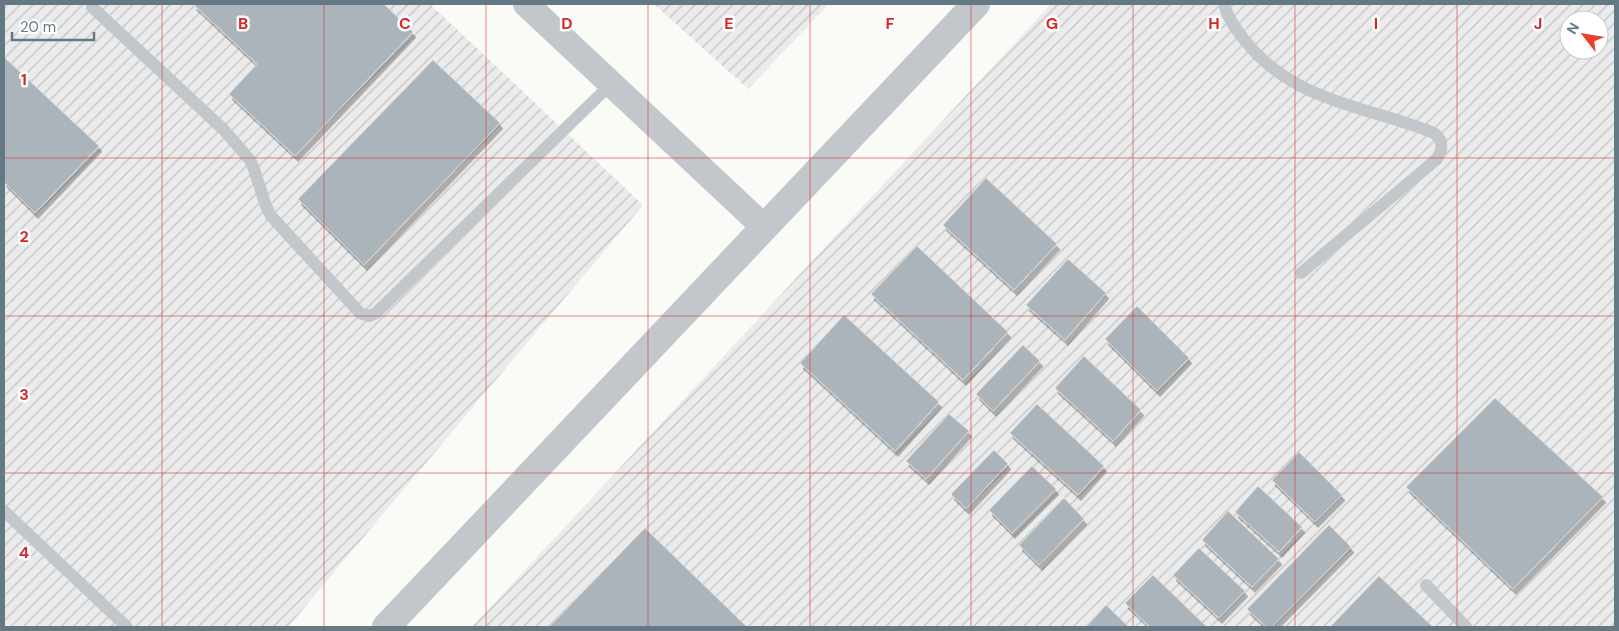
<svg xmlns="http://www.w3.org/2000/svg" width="1619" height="631" viewBox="0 0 1619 631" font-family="'DM Sans',sans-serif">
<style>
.industrial{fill:url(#industrial-furrows);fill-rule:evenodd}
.building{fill:#aab4ba;stroke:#dcdbda;filter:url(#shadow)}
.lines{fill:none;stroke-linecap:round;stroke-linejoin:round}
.service{stroke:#c1c7ca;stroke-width:12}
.minor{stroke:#c1c7ca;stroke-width:26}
.tertiary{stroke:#c1c7ca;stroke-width:28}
.grid{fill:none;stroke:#d62828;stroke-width:1;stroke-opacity:0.55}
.grid-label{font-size:16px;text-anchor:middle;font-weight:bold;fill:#d62828;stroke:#fff;stroke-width:5;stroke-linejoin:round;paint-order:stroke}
</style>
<defs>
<pattern id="industrial-furrows" width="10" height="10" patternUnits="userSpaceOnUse" patternTransform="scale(1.25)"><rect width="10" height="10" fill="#ebebeb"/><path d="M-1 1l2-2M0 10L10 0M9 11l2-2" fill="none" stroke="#c2c3c4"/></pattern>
<filter id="shadow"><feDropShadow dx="3" dy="5.5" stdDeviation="0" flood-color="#0004"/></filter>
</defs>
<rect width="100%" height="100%" fill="#fafaf7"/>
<g class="industrial">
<path d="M4,4H430L643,205L288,627H4Z"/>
<path d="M654,4H829L748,89Z"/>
<path d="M1051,4H1615V627H472ZM1569,20H1599V50H1569Z"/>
</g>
<g class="building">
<path d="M193,4H384L413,32L295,156L229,94L257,64Z"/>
<path d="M4,57L99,146L35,213L4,182Z"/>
<path d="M433,60L500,123L364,265L298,199Z"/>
<path d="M986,178L1057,244L1014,290L943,225Z"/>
<path d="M917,246L1008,332L963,380L871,294Z"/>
<path d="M1068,259L1106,293L1065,340L1026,305Z"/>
<path d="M1137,306L1189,358L1157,391L1105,339Z"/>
<path d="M844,315L939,402L895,451L800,363Z"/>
<path d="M1023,345L1040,361L993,411L976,394Z"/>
<path d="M1084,356L1141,410L1113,441L1055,388Z"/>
<path d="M1495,398L1603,497L1513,589L1406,487Z"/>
<path d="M1037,404L1104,466L1078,495L1010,433Z"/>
<path d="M949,414L969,431L926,479L906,461Z"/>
<path d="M994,450L1008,464L966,509L951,494Z"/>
<path d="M1299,452L1342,495L1315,522L1272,480Z"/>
<path d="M1032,466L1056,489L1012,533L989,510Z"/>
<path d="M1258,486L1302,527L1279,552L1235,512Z"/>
<path d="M1064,498L1084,519L1039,565L1019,545Z"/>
<path d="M1228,511L1279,559L1252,587L1202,540Z"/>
<path d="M1329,525L1351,547L1272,627H1266L1247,609Z"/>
<path d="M645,528L747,627H549Z"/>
<path d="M1199,548L1245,591L1219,618L1173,575Z"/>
<path d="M1153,575L1207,627H1150L1125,603Z"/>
<path d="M1379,576L1433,627H1330Z"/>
<path d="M1106,605L1129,627H1086Z"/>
</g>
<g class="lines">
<g class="service">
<path d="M1224,4C1228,19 1237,31 1247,43C1296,103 1368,106 1434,133C1444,141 1443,149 1437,159L1301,273"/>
<path d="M92,7L223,129L250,160L254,169L266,206L271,216L360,313L369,316L376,313L611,84"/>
<path d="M4,511L127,627"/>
<path d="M1426,585L1466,627"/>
</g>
<path class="minor" d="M526,4L764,227"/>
<path class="tertiary" d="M386,627L976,4"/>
</g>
<path class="grid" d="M162,4V627M324,4V627M486,4V627M648,4V627M810,4V627M971,4V627M1133,4V627M1295,4V627M1457,4V627M4,158H1615M4,316H1615M4,473H1615"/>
<g class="grid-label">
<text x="243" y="29">B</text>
<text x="405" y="29">C</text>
<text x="567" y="29">D</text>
<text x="729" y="29">E</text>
<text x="890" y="29">F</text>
<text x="1052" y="29">G</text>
<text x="1214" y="29">H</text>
<text x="1376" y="29">I</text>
<text x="1538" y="29">J</text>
<text x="24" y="85">1</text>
<text x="24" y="242">2</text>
<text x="24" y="400">3</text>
<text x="24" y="558">4</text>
</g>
<rect width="1619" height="631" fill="none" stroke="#647984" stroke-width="10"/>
<g transform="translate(1584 35) rotate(301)"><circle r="24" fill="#ffffff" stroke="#c1c9ce"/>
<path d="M0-4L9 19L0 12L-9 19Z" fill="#ea4128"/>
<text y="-8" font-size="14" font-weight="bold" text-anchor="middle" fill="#647984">N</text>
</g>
<path d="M12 32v8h82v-8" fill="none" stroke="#647984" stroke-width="2.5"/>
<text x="20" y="32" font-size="15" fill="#647984" stroke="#ffffff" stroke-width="4" paint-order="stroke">20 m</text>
</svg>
